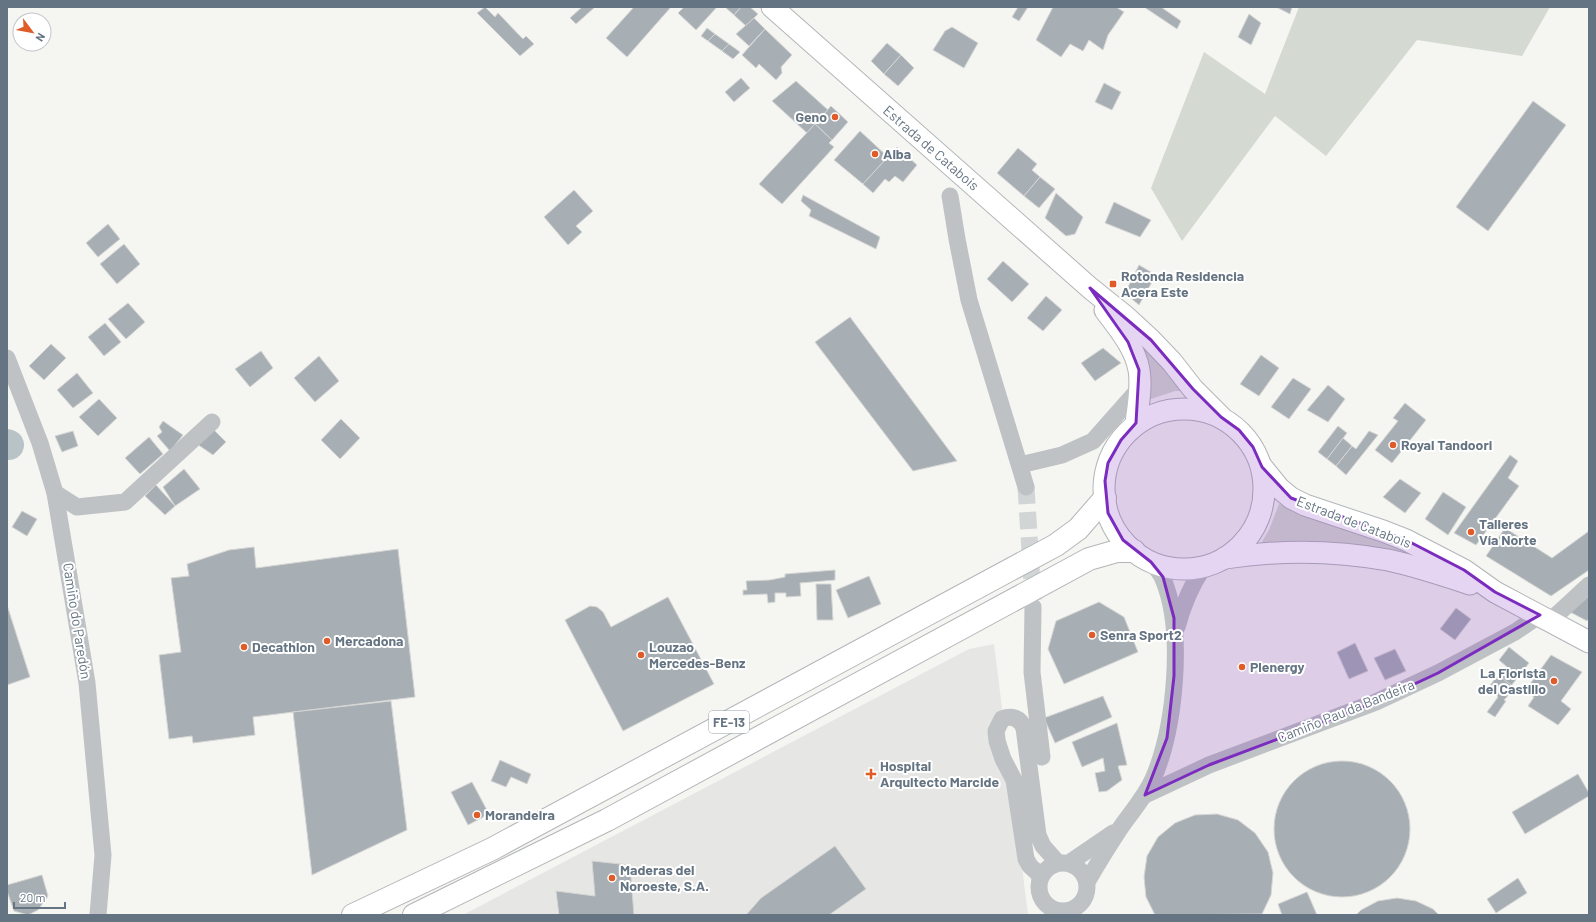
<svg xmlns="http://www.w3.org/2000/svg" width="1596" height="922" viewBox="0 0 1596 922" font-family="Barlow,sans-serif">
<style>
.built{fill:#e6e7e5}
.green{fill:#d4dad1}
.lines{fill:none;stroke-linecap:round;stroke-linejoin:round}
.river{stroke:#b8c3c8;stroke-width:30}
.building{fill:#a7aeb4;stroke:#d6d6d4}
.minor-tunnel{stroke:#d1d5d5;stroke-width:17;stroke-dasharray:17 8;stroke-linecap:butt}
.major-casing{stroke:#b1b6b9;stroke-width:23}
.highway-casing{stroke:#b3b6b9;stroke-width:24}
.minor{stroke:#bec2c5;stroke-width:17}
.major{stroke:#fff;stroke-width:21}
.highway{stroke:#fff;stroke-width:22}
.marked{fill:#7b2cbf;fill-opacity:0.2;stroke:#7b2cbf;stroke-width:3;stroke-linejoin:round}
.poi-dot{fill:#df5b27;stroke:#fff;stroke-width:1.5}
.labels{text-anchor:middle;stroke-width:4;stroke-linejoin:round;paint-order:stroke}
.shield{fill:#fff;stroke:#939ea8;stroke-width:1}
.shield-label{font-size:13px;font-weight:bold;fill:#657482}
.poi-label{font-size:14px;font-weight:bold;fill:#657482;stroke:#fff;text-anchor:start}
.street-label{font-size:14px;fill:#657482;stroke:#fff}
</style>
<rect width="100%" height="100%" fill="#f5f5f1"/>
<path class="built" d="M994,644L1028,915H463L969,649Z"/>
<g class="green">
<path d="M1299,7H1550L1522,56L1417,40L1326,156L1275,116L1182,241L1151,188L1204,52L1265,94Z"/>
<path d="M1123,324L1188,391H1175L1148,400Z"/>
<path d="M1279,504L1301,512L1332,520L1452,569L1369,548L1311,542L1261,543L1269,530Z"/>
</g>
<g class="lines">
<path class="river" d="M7,444L9,445"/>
</g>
<g class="building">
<path d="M485,7L495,17L498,13L523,39L526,36L534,44L520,56L477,13Z"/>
<path d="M582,7H595L576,24L570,18Z"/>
<path d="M634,7H671L627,57L606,38Z"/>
<path d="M684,7H717L696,30L678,13Z"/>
<path d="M725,7H741L734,15Z"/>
<path d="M741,7H750L758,14L746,26L734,15Z"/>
<path d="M1018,7H1028L1019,21L1012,17Z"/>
<path d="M1053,7H1116L1124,12L1108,35L1103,50L1089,40L1083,51L1070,44L1061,57L1036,40Z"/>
<path d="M1144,7H1161L1181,21L1177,29Z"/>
<path d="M1276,7H1292L1290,14Z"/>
<path d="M1249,14L1261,23L1251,45L1238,37Z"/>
<path d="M754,18L765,29L749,46L736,34Z"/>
<path d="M952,27L978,43L964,68L933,50L945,31Z"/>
<path d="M707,28L715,34L708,41L701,36Z"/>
<path d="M765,29L792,55L781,67L782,73L776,80L759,64L756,68L742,55Z"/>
<path d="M715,34L729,44L722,51L708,41Z"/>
<path d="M887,43L901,55L884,74L871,61Z"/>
<path d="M729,44L740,52L733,59L722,51Z"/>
<path d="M901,55L914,68L898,86L884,74Z"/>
<path d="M741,78L750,88L734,102L725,92Z"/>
<path d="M796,81L828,110L807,133L772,101Z"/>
<path d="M1104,83L1121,92L1112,110L1095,102Z"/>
<path d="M1533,101L1566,125L1488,231L1456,207Z"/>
<path d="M831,106L848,122L832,140L815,124Z"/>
<path d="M815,124L832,140L829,143L834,147L782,204L759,184Z"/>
<path d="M860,131L888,157L863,184L834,160Z"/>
<path d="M897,147L917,165L903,182L895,176L889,182L885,179L873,193L863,184Z"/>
<path d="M1018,148L1037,164L1032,170L1040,177L1024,196L997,173Z"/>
<path d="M1040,177L1055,189L1039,208L1024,196Z"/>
<path d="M574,190L593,211L576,226L582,232L568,245L544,217Z"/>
<path d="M1056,193L1083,217L1075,234L1066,236L1045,218Z"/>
<path d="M803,195L880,237L876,249L809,216L811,210L801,201Z"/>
<path d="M1114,202L1151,220L1140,237L1105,223Z"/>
<path d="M108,224L120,239L98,257L86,243Z"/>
<path d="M124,244L140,264L117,284L100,264Z"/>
<path d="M1003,261L1029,284L1012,302L987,279Z"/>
<path d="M1139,265L1156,275L1139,305L1125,293Z"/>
<path d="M1046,296L1062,310L1043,331L1027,318Z"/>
<path d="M128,303L145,322L126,339L108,319Z"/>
<path d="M850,317L957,461L913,471L815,342Z"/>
<path d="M105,323L121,342L104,356L88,337Z"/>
<path d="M51,344L66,358L44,380L29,366Z"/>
<path d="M1103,348L1121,363L1095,381L1081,363Z"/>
<path d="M261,351L273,368L250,387L235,369Z"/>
<path d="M1261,355L1279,368L1259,396L1240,384Z"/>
<path d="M319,356L339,381L315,402L294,378Z"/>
<path d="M77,373L93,393L73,408L57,390Z"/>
<path d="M1293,378L1311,389L1289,419L1271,407Z"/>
<path d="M1328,385L1345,399L1328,422L1307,410Z"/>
<path d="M99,399L117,418L98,436L79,417Z"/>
<path d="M1405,403L1426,420L1392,463L1375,450L1398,421L1393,418Z"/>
<path d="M341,419L360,438L340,459L321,440Z"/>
<path d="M163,421L183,435L170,451L157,436L162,432L159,427Z"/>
<path d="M1338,426L1347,433L1327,459L1318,452Z"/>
<path d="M212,428L226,442L213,455L197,444Z"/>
<path d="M73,431L78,446L62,452L55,436Z"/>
<path d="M1369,431L1378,435L1346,475L1336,466L1352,446L1356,449Z"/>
<path d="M149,437L163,454L140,474L125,458Z"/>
<path d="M1343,438L1352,446L1336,466L1327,459Z"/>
<path d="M1510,455L1518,461L1508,478L1519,486L1476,545L1454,533Z"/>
<path d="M184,469L200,489L175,506L163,487Z"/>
<path d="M1400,479L1421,493L1405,513L1383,497Z"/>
<path d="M156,485L175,506L165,515L145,496Z"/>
<path d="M1443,492L1466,507L1448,535L1425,519Z"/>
<path d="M22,511L37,519L27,536L12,527Z"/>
<path d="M1505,528L1552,558L1589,531V570L1551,596L1486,556Z"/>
<path d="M254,547L256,568L398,549L415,697L253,717L255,735L193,743L192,736L169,739L159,655L181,652L171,578L189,576L187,564L229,550Z"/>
<path d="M835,570V580L800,583L801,596L786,597V593H775V602L768,603L767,594L743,595V590H747L746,581L770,580L785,577V574Z"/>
<path d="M869,576L881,604L848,618L836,590Z"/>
<path d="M816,584H831L833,620H817Z"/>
<path d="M1589,596V618L1587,621L1570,612Z"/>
<path d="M668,597L714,684L623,731L565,620L590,606L597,607L603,612L611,627Z"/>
<path d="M1099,602L1124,617L1138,652L1064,684L1048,649L1056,621Z"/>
<path d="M7,605L30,677L7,685Z"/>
<path d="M1456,608L1471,619L1455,640L1440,629Z"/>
<path d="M1355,643L1368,671L1349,679L1337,652Z"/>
<path d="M1509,647L1529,663L1511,686L1499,676L1507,667L1499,660Z"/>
<path d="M1395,649L1406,671L1385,680L1374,658Z"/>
<path d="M1551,655L1582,672L1561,701L1571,709L1558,725L1528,706L1534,697L1525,691Z"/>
<path d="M1498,675L1515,688L1504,700L1506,701L1495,717L1487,712L1498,697L1488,688Z"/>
<path d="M1103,696L1112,717L1055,743L1044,718Z"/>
<path d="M391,701L407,830L312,875L293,712Z"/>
<path d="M1117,723L1127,765L1118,766L1122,780L1107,791L1099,792L1095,773L1105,771L1103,758L1082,767L1072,742Z"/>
<path d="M500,760L531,774L527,784L511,777L506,787L491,781Z"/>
<circle cx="1342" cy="829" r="68"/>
<path d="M1578,774L1589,793V796L1525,834L1512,812Z"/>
<path d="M472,782L489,814L468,825L451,792Z"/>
<path d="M1217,814L1238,820L1255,833L1268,852L1273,873L1271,895L1262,914L1155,915L1146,897L1144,877L1147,856L1158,837L1175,823L1195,815Z"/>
<path d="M835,846L866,889L829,915H746L761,898Z"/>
<path d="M592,861L630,865L634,915H559L556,891L595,896Z"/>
<path d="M42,875L48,896L38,910L28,915L14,911L7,891V885Z"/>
<path d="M1518,878L1527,893L1496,913L1487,899Z"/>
<path d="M1307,892L1317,915H1282L1278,904Z"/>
<path d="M1397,898L1416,901L1433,909L1439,915H1356L1361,910L1378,901Z"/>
</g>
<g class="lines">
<path class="minor-tunnel" d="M1026,487L1033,600"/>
<defs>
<g id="major">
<path d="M772,7L1090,288L1125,316L1151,340L1172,362L1193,389L1221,417"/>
<path d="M1105,310C1118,328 1135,347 1139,370C1142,387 1138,406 1136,423"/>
<circle cx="1184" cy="489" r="80"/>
<path d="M1262,467L1279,488L1291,498L1305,505L1383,531L1406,540L1464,570L1495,592L1589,642"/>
<path d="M1225,558C1278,550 1334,550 1388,560C1416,566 1443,575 1470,584"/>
</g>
<g id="highway">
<path d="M353,915L492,849L1056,545L1078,529L1105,498"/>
<path d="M414,915L607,820L1089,559L1117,551H1134"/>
</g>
</defs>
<use href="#major" class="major-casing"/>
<use href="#highway" class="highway-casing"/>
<g class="minor">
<path d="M950,196L957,239L969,300L1026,487"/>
<path d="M7,358L40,443L55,493L87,683L103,855L98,915"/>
<path d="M1020,465L1062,455L1093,441L1139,389"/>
<path d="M55,493L77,507L125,502L212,422"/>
<path d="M1033,607L1032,672L1042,757"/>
<path d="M1550,621L1589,585"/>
<path d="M1177,627C1183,605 1190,587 1203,568"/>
<path d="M1145,795L1209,765L1376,702L1438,673L1515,632L1540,615"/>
<circle cx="1063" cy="887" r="24"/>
<path d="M1069,863L1113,833"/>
<path d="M1041,876L1030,866L1026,859L1014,780L1003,759L997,741L996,731L1002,719C1012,715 1020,718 1024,728L1038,835L1043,846L1058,863"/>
<path d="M1087,882C1098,863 1109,845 1121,827C1132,811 1145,797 1153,779C1175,728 1185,631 1163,579C1161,573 1155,567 1151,562"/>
</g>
<use href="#major" class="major"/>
<use href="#highway" class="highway"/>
</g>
<path class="marked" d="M1090,288L1151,340L1193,389L1221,417L1239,430L1253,447L1262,467L1291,498L1406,540L1464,570L1495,592L1540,615L1438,673L1376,702L1209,765L1145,795L1167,738L1174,676V618L1163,577L1151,562L1123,540L1108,513L1105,481L1108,463L1121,440L1136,423L1139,370L1128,342Z"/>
<g class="poi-dot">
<circle cx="835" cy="117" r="4"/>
<circle cx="875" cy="154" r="4"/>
<rect x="1109" y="280" width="8" height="8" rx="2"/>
<circle cx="1393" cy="445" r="4"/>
<circle cx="1471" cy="532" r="4"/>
<circle cx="1092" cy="635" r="4"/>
<circle cx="327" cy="641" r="4"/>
<circle cx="244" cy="647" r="4"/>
<circle cx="641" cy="655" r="4"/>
<circle cx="1242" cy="667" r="4"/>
<circle cx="1554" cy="681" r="4"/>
<path d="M869 768h4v4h4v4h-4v4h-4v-4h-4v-4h4z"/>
<circle cx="477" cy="815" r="4"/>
<circle cx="612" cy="878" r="4"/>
</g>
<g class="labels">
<rect class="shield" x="709" y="711" width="40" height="22" rx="3"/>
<g class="shield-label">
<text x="729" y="727">FE-13</text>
</g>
<g class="poi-label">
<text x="827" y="122" text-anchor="end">Geno</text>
<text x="883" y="159">Alba</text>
<text x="1121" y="281">Rotonda Residencia<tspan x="1121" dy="16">Acera Este</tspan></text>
<text x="1401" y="450">Royal Tandoori</text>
<text x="1479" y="529">Talleres<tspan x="1479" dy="16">Vía Norte</tspan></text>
<text x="1100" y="640">Senra Sport2</text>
<text x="335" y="646">Mercadona</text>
<text x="252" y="652">Decathlon</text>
<text x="649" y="652">Louzao<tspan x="649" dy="16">Mercedes-Benz</tspan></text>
<text x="1250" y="672">Plenergy</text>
<text x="1546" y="678" text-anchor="end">La Florista<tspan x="1546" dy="16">del Castillo</tspan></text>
<text x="880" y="771">Hospital<tspan x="880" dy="16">Arquitecto Marcide</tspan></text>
<text x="485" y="820">Morandeira</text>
<text x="620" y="875">Maderas del<tspan x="620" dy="16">Noroeste, S.A.</tspan></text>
</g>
<g class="street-label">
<text transform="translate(931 148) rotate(41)" y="5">Estrada de Catabois</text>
<text transform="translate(1354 522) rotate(21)" y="5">Estrada de Catabois</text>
<text transform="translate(77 621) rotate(81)" y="5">Camiño do Paredón</text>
<text transform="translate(1346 711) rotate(-22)" y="5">Camiño Pau da Bandeira</text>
</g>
</g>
<rect width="1596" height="922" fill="none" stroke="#657482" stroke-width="16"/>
<g transform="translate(32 32) rotate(122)"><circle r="19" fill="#ffffff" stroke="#c1c7cd"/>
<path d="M0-3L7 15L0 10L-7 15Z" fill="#df5b27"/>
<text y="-6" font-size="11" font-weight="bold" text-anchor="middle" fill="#657482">N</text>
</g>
<path d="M14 902v6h51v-6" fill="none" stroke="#657482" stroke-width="2"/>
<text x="20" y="902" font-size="12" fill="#657482" stroke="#ffffff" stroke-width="3" paint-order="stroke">20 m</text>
</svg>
